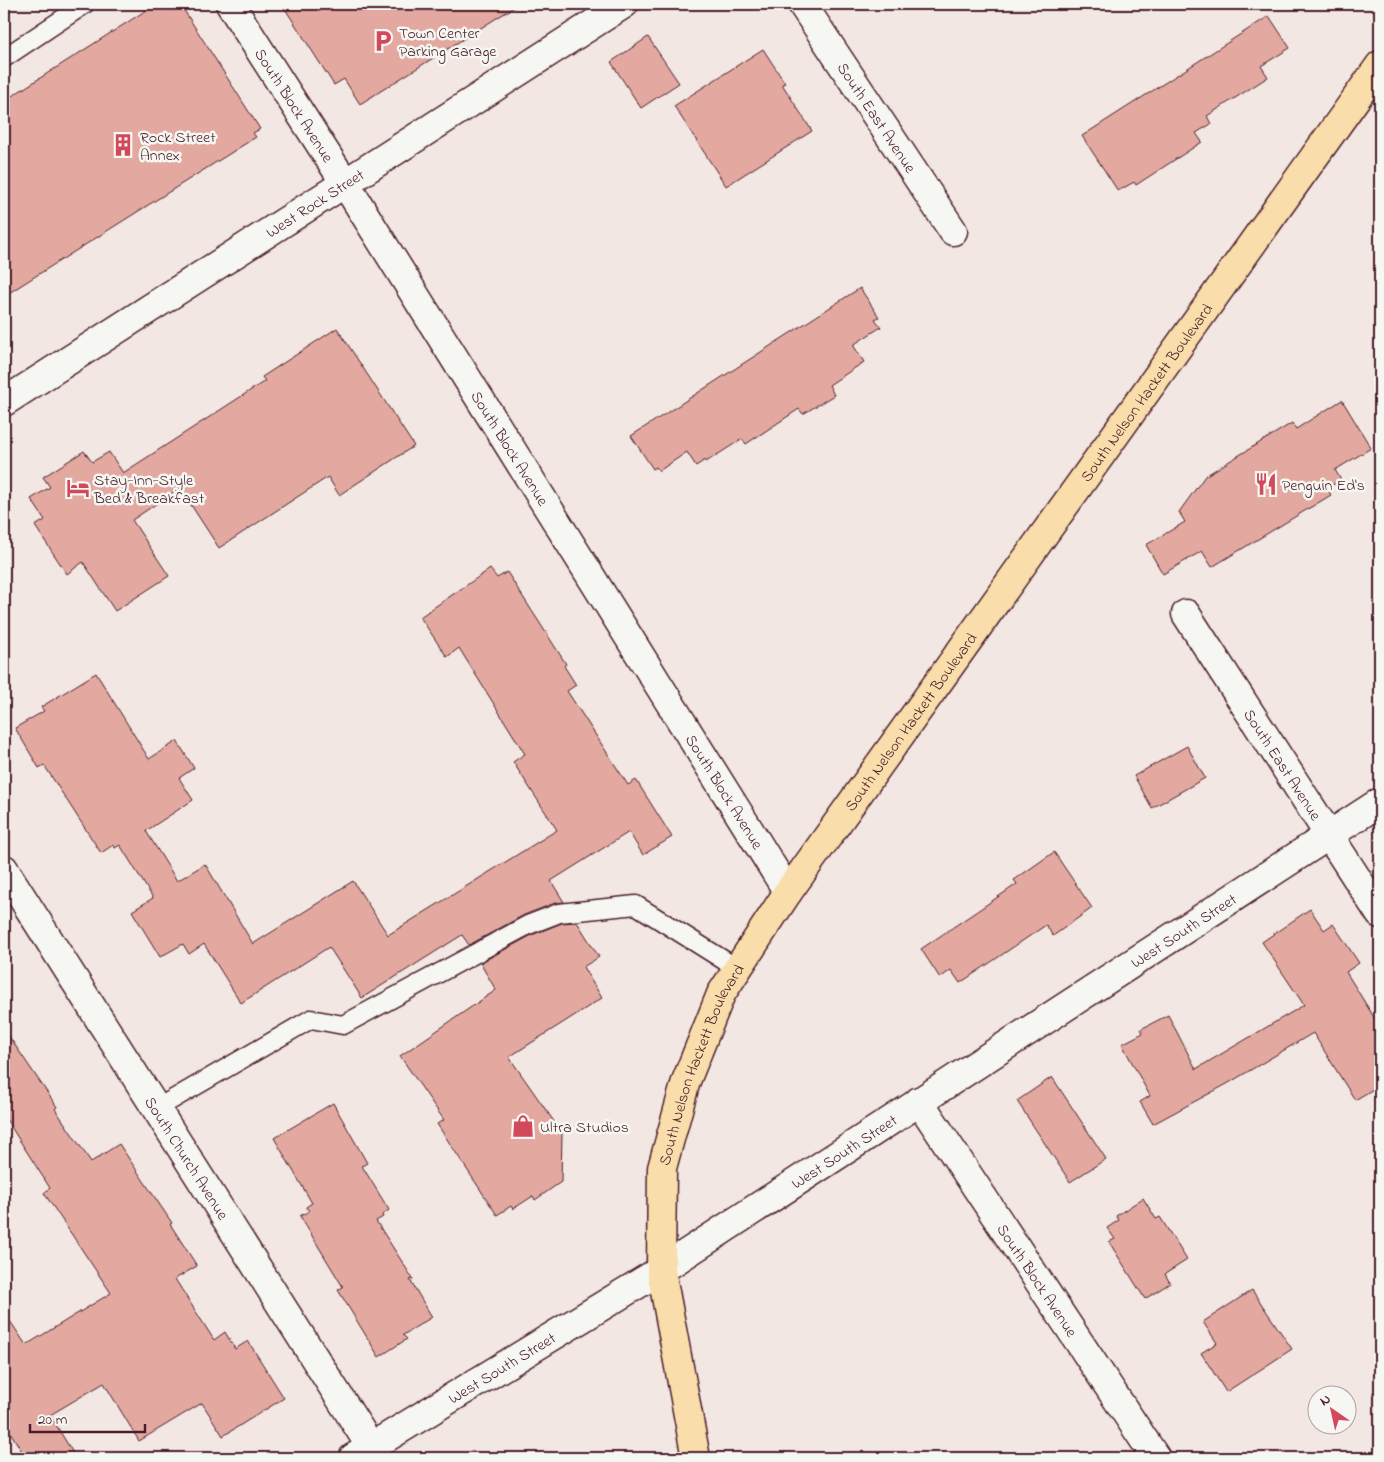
<svg xmlns="http://www.w3.org/2000/svg" width="1384" height="1462" viewBox="0 0 1384 1462" font-family="'Indie Flower',sans-serif">
<style>
.building{fill:#e3a9a0;stroke:#4a1f2b}
.lines{fill:none;stroke-linecap:round;stroke-linejoin:round}
.lane-casing{stroke:#4a1f2b;stroke-width:21}
.street-casing{stroke:#4a1f2b;stroke-width:31}
.primary-casing{stroke:#4a1f2b;stroke-width:31}
.lane{stroke:#f6f6f2;stroke-width:18}
.street{stroke:#f6f6f2;stroke-width:28}
.primary{stroke:#f9ddab;stroke-width:28}
.labels{text-anchor:middle;stroke-width:5;stroke-linejoin:round;paint-order:stroke}
.poi-label{font-size:16px;fill:#4a1f2b;stroke:#f6f6f2;text-anchor:start}
.street-label{font-size:16px;fill:#4a1f2b;stroke:#f6f6f2}
</style>
<rect width="100%" height="100%" fill="#f2e7e2"/>
<filter id="ink" filterUnits="userSpaceOnUse"><feTurbulence type="fractalNoise" baseFrequency=".02" numOctaves="2"/><feDisplacementMap in="SourceGraphic" scale="10" xChannelSelector="R" yChannelSelector="G"/><feConvolveMatrix kernelMatrix="1 2 1 2 8 2 1 2 1" color-interpolation-filters="sRGB"/></filter>
<g filter="url(#ink)">
<g class="building">
<path d="M156,4H180L260,129L253,133L256,137L4,296V101Z"/>
<path d="M282,4H519L360,104L344,79L334,85Z"/>
<path d="M1269,16L1290,48L1261,66L1268,77L1207,116L1211,124L1196,133L1202,142L1136,185L1134,182L1118,191L1082,136Z"/>
<path d="M648,37L679,83L641,108L611,62Z"/>
<path d="M763,49L785,83L782,84L812,131L726,186L674,106Z"/>
<path d="M860,288L879,317L875,319L881,327L853,345L864,362L829,385L834,395L803,414L799,409L746,444L742,439L706,462L705,460L696,466L687,452L659,471L656,467L653,469L631,436Z"/>
<path d="M337,328L414,446L339,495L328,477L219,548L180,488L132,520L169,576L115,611L83,562L67,574L35,526L45,520L31,499L50,487L43,477L84,451L92,462L109,452L123,473L265,381L262,377Z"/>
<path d="M1342,400L1371,448L1335,470L1341,480L1327,488L1331,495L1212,567L1202,551L1163,574L1146,545L1185,522L1179,512L1205,476L1292,423L1296,429Z"/>
<path d="M490,569L497,578L507,572L566,664L564,666L576,685L567,691L628,785L636,780L672,837L643,855L629,832L551,881L564,902L555,903L524,915L469,945L462,935L362,998L329,947L241,1003L204,944L189,954L183,944L160,957L132,911L153,898L120,845L115,848L113,845L101,853L44,765L39,768L15,728L44,711L41,707L96,673L149,759L177,741L194,768L179,778L193,800L146,831L177,881L205,864L253,944L353,881L388,935L557,830L513,762L525,754L459,648L447,657L420,617Z"/>
<path d="M1187,746L1205,778L1152,808L1134,776Z"/>
<path d="M1054,852L1092,908L1053,936L1046,925L960,983L951,970L940,978L921,949L1017,884L1014,880Z"/>
<path d="M1310,909L1324,930L1333,924L1359,963L1346,972L1380,1027V1085L1355,1100L1313,1033L1227,1084L1153,1124L1140,1102L1150,1096L1122,1044L1143,1033L1141,1029L1168,1015L1196,1069L1304,1005L1262,942Z"/>
<path d="M577,922L599,957L583,967L602,998L509,1057L562,1133L561,1182L535,1200L533,1196L513,1209L511,1206L497,1215L437,1124L444,1120L400,1056L496,990L480,963L532,935L562,923Z"/>
<path d="M4,1029L57,1107L55,1109L91,1162L119,1144L172,1223L170,1224L197,1266L175,1279L214,1340L225,1332L235,1349L248,1341L284,1398L223,1436L202,1403L139,1441L104,1383L50,1415L76,1458H26L4,1422V1312L26,1345L111,1293L44,1193L50,1188L4,1116Z"/>
<path d="M1052,1077L1106,1159L1070,1182L1017,1101Z"/>
<path d="M333,1103L367,1163L362,1166L389,1210L382,1215L383,1217L376,1221L413,1279L410,1280L432,1317L403,1335L407,1339L379,1357L338,1290L343,1287L300,1216L309,1211L306,1207L312,1203L274,1138Z"/>
<path d="M1143,1198L1156,1219L1160,1217L1187,1260L1165,1274L1170,1283L1145,1299L1109,1242L1115,1239L1107,1228L1119,1220L1116,1216Z"/>
<path d="M1252,1290L1292,1349L1226,1392L1201,1353L1217,1343L1203,1322Z"/>
</g>
<g class="lines">
<defs>
<g id="lane">
<path d="M4,58L85,4"/>
<path d="M156,1109L311,1019L343,1025L528,925L559,913L636,905L738,969"/>
</g>
<g id="street">
<path id="s1" d="M230,4L345,183L788,892"/>
<path id="s2" d="M802,4L953,231"/>
<path id="s3" d="M4,402L624,4"/>
<path id="s4" d="M1186,614L1380,914"/>
<path id="s5" d="M4,869L371,1447"/>
<path id="s6" d="M919,1101L1156,1458"/>
<path id="s7" d="M353,1458L661,1270L1380,802"/>
</g>
<g id="primary">
<path id="s8" d="M696,1458L661,1270L662,1168L686,1081L721,994L788,892L1380,65"/>
</g>
</defs>
<use href="#lane" class="lane-casing"/>
<use href="#street" class="street-casing"/>
<use href="#primary" class="primary-casing"/>
<use href="#lane" class="lane"/>
<use href="#street" class="street"/>
<use href="#primary" class="primary"/>
</g>
</g>
<defs>
<symbol id="parking-bare" viewBox="-9 -9 18 18"><path d="M-3.5-5.5H1a3.5 3.5 0 0 1 0 7H-1V5.5H-3.5ZM-1-3.4V-.6H.8a1.4 1.4 0 0 0 0-2.8Z" fill="#d1495b" stroke="#f6f6f2" stroke-width="2.5" paint-order="stroke"/></symbol>
<symbol id="building-bare" viewBox="-9 -9 18 18"><path d="M-4-6H4V6H1V3H-1V6H-4ZM-2.5-4.3h1.7v1.8h-1.7ZM.8-4.3h1.7v1.8H.8ZM-2.5-1h1.7V.8h-1.7ZM.8-1h1.7V.8H.8Z" fill="#d1495b" stroke="#f6f6f2" stroke-width="2.5" paint-order="stroke"/></symbol>
<symbol id="restaurant-bare" viewBox="-9 -9 18 18"><path d="M-5-6h1v4h1v-4h1v4h1v-4h1v5L-1.5 .5V6h-2V.5L-5-1ZM5-6V6H3V1.5H1.5Q1.5-4 5-6Z" fill="#d1495b" stroke="#f6f6f2" stroke-width="2.5" paint-order="stroke"/></symbol>
<symbol id="hotel-bare" viewBox="-9 -9 18 18"><path d="M-6-4.5h1.5V1H6V5H4.5V3h-9V5H-6ZM-4 0a1.8 1.8 0 1 1 3.6 0ZM.5 0V-2.5h3Q6-2.5 6 0Z" fill="#d1495b" stroke="#f6f6f2" stroke-width="2.5" paint-order="stroke"/></symbol>
<symbol id="shop-bare" viewBox="-9 -9 18 18"><path d="M-5-2.5h2.3a2.7 3.5 0 0 1 5.4 0H5L5.5 6h-11ZM-1.5-2.5h3a1.5 2.3 0 0 0-3 0Z" fill="#d1495b" stroke="#f6f6f2" stroke-width="2.5" paint-order="stroke"/></symbol>
</defs>
<g fill-rule="evenodd">
<use href="#parking-bare" x="367" y="25" width="32" height="32"/>
<use href="#building-bare" x="107" y="129" width="32" height="32"/>
<use href="#restaurant-bare" x="1250" y="468" width="32" height="32"/>
<use href="#hotel-bare" x="62" y="472" width="32" height="32"/>
<use href="#shop-bare" x="507" y="1110" width="32" height="32"/>
</g>
<g class="labels">
<g class="poi-label">
<text x="399" y="38">Town Center<tspan x="399" dy="18">Parking Garage</tspan></text>
<text x="140" y="142">Rock Street<tspan x="140" dy="18">Annex</tspan></text>
<text x="94" y="485">Stay-Inn-Style<tspan x="94" dy="18">Bed &amp; Breakfast</tspan></text>
<text x="1282" y="490">Penguin Ed's</text>
<text x="540" y="1132">Ultra Studios</text>
</g>
<g class="street-label">
<text dy="6" stroke="none"><textPath href="#s1" startOffset="120">South Block Avenue</textPath></text>
<text dy="6" stroke="none"><textPath href="#s2" startOffset="136">South East Avenue</textPath></text>
<text dy="6" stroke="none"><textPath href="#s3" startOffset="369">West Rock Street</textPath></text>
<text dy="6" stroke="none"><textPath href="#s8" startOffset="1214">South Nelson Hackett Boulevard</textPath></text>
<text dy="6" stroke="none"><textPath href="#s1" startOffset="525">South Block Avenue</textPath></text>
<text dy="6" stroke="none"><textPath href="#s8" startOffset="809">South Nelson Hackett Boulevard</textPath></text>
<text dy="6" stroke="none"><textPath href="#s4" startOffset="179">South East Avenue</textPath></text>
<text dy="6" stroke="none"><textPath href="#s1" startOffset="930">South Block Avenue</textPath></text>
<text dy="6" stroke="none"><textPath href="#s7" startOffset="984">West South Street</textPath></text>
<text dy="6" stroke="none"><textPath href="#s8" startOffset="404">South Nelson Hackett Boulevard</textPath></text>
<text dy="6" stroke="none"><textPath href="#s7" startOffset="579">West South Street</textPath></text>
<text dy="6" stroke="none"><textPath href="#s5" startOffset="342">South Church Avenue</textPath></text>
<text dy="6" stroke="none"><textPath href="#s6" startOffset="215">South Block Avenue</textPath></text>
<text dy="6" stroke="none"><textPath href="#s7" startOffset="174">West South Street</textPath></text>
</g>
</g>
<rect width="1384" height="1462" fill="none" stroke="#f6f6f2" stroke-width="20"/>
<rect x="10" y="10" width="1364" height="1442" fill="none" stroke="#4a1f2b" stroke-width="2" filter="url(#ink)"/>
<g transform="translate(1332 1410) rotate(326)"><circle r="24" fill="#f6f6f2" stroke="#b1a0a2"/>
<path d="M0-4L9 19L0 12L-9 19Z" fill="#d1495b"/>
<text y="-8" font-size="14" font-weight="bold" text-anchor="middle" fill="#4a1f2b">N</text>
</g>
<path d="M30 1424v8h115v-8" fill="none" stroke="#4a1f2b" stroke-width="2.5"/>
<text x="38" y="1424" font-size="15" fill="#4a1f2b" stroke="#f6f6f2" stroke-width="4" paint-order="stroke">20 m</text>
</svg>
